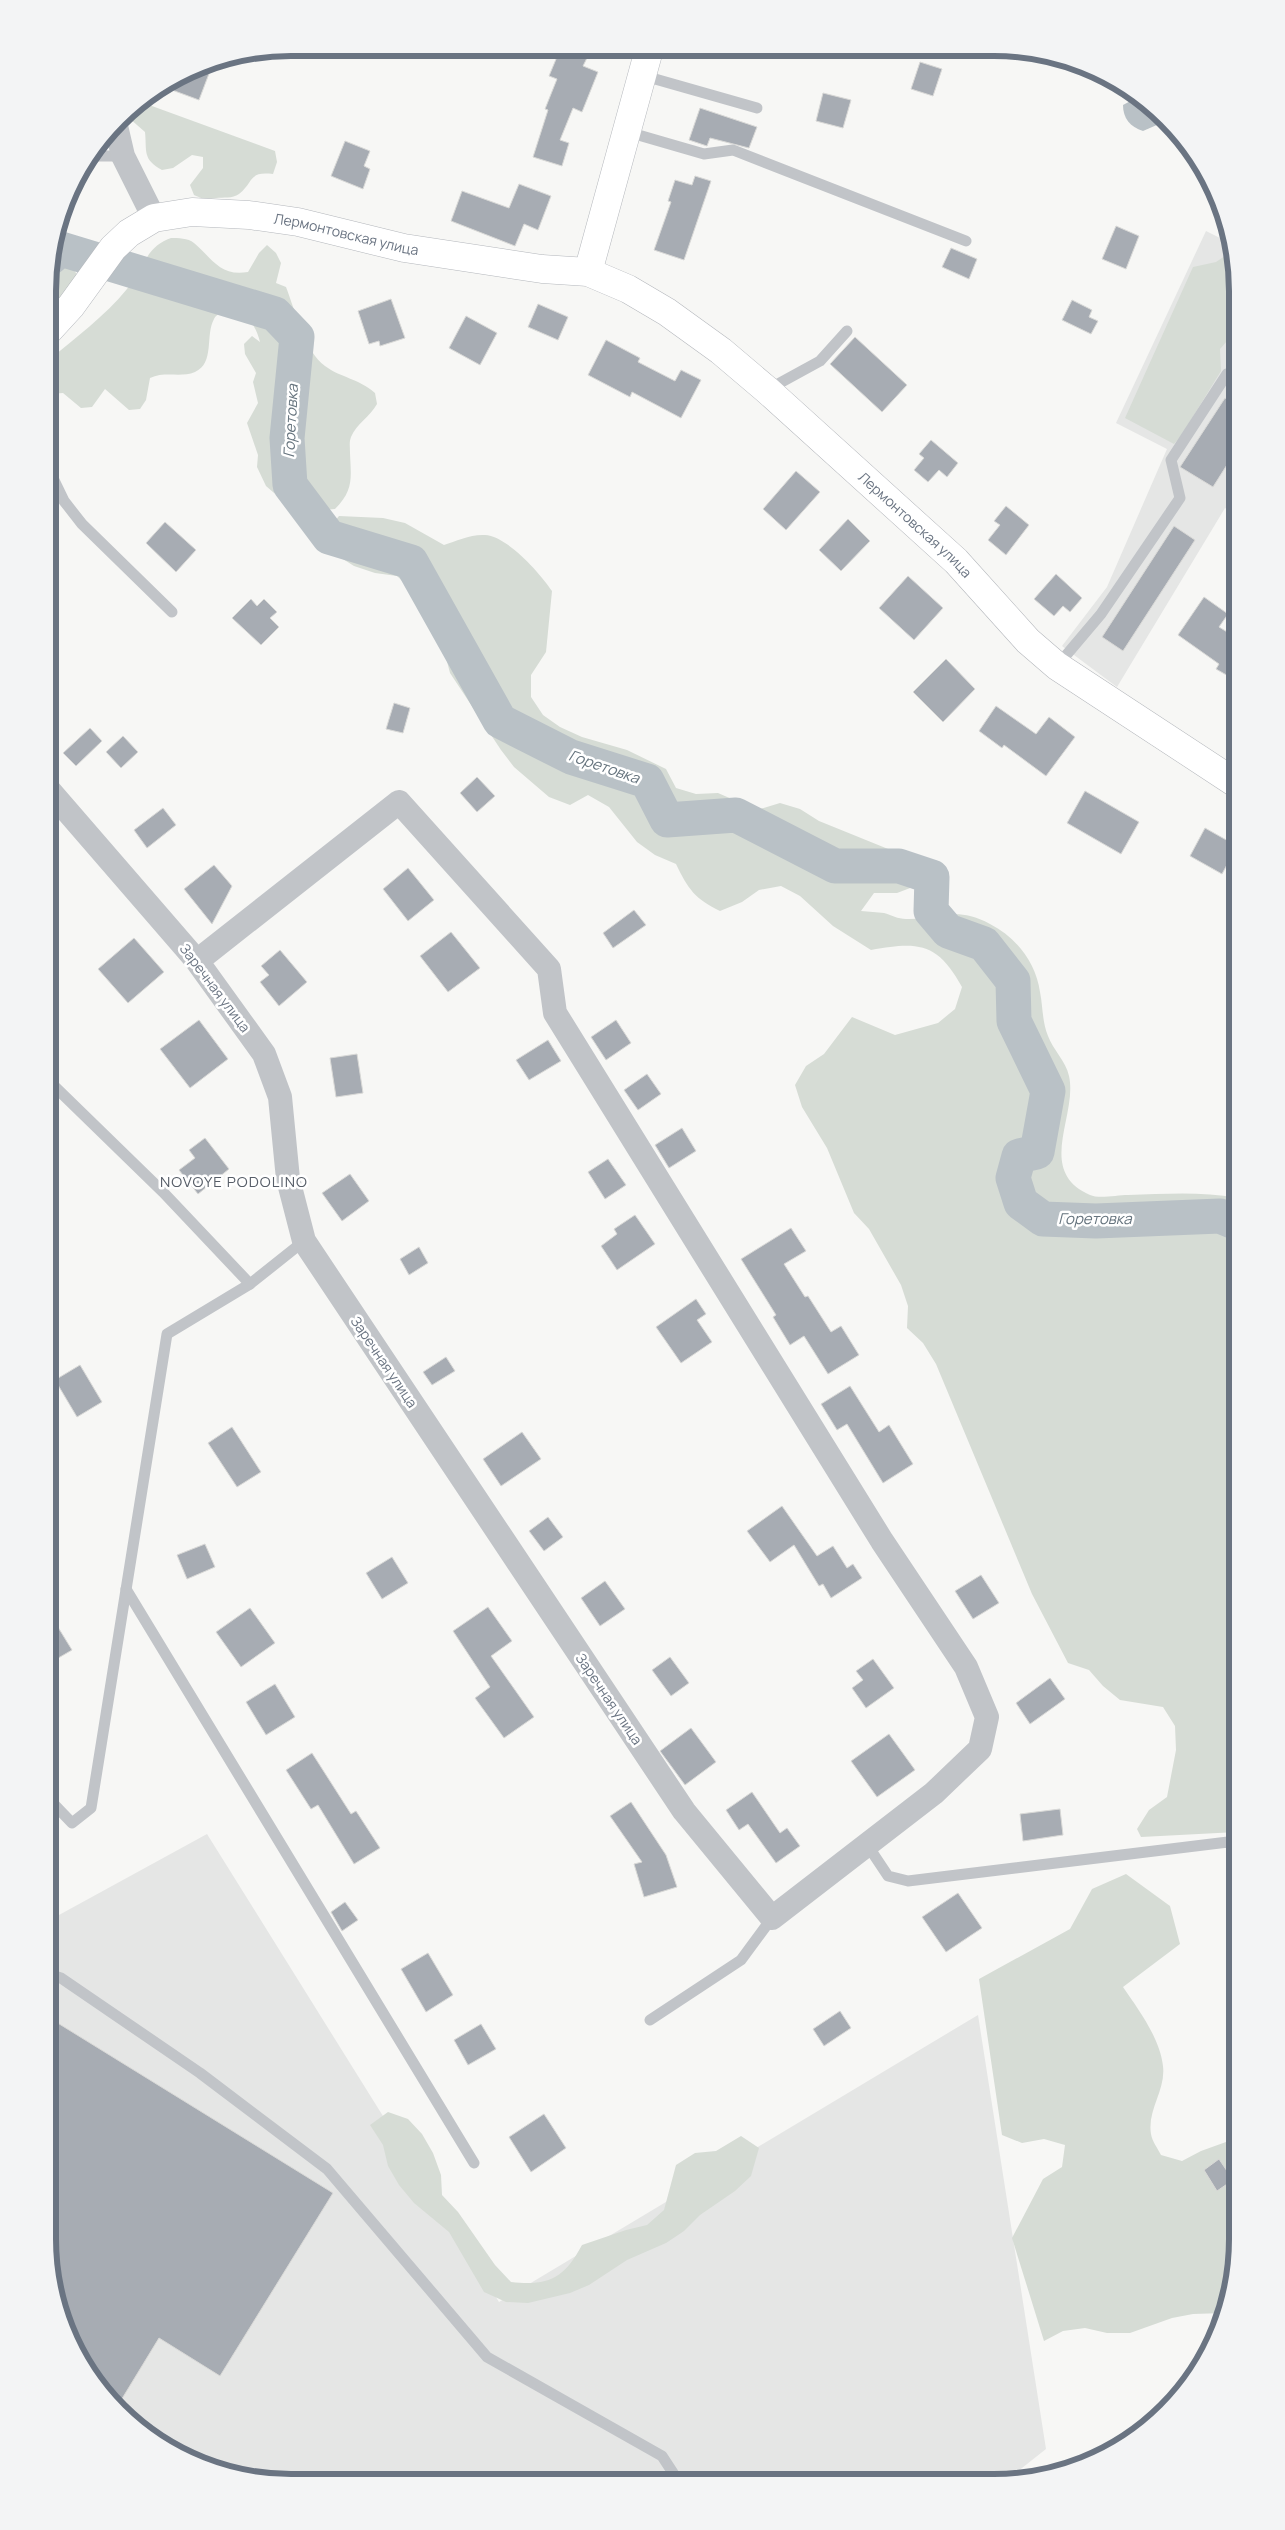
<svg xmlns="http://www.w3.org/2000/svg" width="1285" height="2530" viewBox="0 0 1285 2530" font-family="Manrope,sans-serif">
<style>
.built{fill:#e5e6e5}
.green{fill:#d6dcd5}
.water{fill:#b9c1c6}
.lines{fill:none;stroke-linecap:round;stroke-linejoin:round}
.river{stroke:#b9c1c6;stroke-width:35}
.building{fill:#a7acb3;stroke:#d9d9d7}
.secondary-casing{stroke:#b4b7bc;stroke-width:29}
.lane{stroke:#c1c4c8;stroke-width:11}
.street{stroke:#c1c4c8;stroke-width:24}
.secondary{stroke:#fff;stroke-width:28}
.labels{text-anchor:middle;stroke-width:5;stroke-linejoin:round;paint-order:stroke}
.street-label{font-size:14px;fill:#6a7482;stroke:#fff}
.water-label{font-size:15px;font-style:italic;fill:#66747e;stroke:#fff}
.neighbourhood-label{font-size:15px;letter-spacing:1px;fill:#575e68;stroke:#fff}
.rim{fill:none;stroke:#6a7482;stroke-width:6}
</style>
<rect width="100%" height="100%" fill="#f7f7f5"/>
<g class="built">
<path d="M1206,231L1230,243L1237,291V515L1225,508L1117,687L1062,646L1107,587L1167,449L1116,423Z"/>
<path d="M207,1834L499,2302L978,2015L1046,2449L1007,2480L994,2482L259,2480L183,2458L131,2422L89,2375L60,2317L48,2239V1921Z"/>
</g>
<g class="green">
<path d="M141,102L275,151L277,162L273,174C248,171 254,182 239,194C232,199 224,197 216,198C204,199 205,200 194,195L190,185L203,168V157L192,155L173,168L162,170C142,159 147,151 145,132L129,118L131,108Z"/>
<path d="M171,238C178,238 188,238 194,243C212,258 220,277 248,272L259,253L267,245L276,253L281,263L276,283L286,287C295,310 305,352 325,366C341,378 358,378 375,393L377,404C370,417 356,424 351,437C349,442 350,447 350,453C351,478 354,490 335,509L323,510L313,505L302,507L292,504L281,499L266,486L257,467L258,455L247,423L258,403L253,382L256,373L245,354L244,344L252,336L260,342C255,322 244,309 222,311C220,313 215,316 214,319C205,335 215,363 195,372C181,378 165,371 150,378L146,400L140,409L129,410L105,389L92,407L81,408L63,393L49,394V360C75,338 105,316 127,289C142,271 146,246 171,238Z"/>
<path d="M1231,252L1237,291V338L1227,341L1220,349L1221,371L1181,436L1174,444L1125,418L1193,267L1216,262Z"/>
<path d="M50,263L70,265L82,281L49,316Z"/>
<path d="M339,516L383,518L405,523L444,545C456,541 471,534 485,535C507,536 540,573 552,591L546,652L531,675V697L543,715L560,727L582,737L627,750L666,769L676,788L696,794L718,793L757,810L780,803L800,809L819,821L898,853L916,864L918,885L897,893H874L861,911C869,912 877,912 884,913C891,915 898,919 906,919C940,920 954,905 990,924C1017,938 1036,963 1040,992C1043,1007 1042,1021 1048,1036C1053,1050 1066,1061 1069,1076C1078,1116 1035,1171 1090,1195C1099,1199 1117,1195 1128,1195C1164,1194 1201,1191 1237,1198V1832L1141,1837L1137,1829L1149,1810L1167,1797L1176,1750L1175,1726L1163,1707L1120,1700L1103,1686L1089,1670L1068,1663L1032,1594L936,1364L923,1343L907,1328L908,1306L901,1285L869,1229L854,1213L827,1148L802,1107L795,1085L806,1066L824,1054L852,1017L895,1035L938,1023L955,1009L962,987C938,943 919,941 871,950L833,926L800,896L781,886L759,890L742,902L720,911C695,899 688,889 676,864L655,855L637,842L609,807L588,795L570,805L549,797L514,767L501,750L450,673L439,630L414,592L397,576L375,573L354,566L335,554L324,534Z"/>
<path d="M1126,1874L1170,1906L1180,1944L1123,1987C1138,2009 1160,2038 1163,2066C1166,2090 1147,2110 1151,2134C1152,2141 1158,2149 1161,2155L1182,2161L1201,2151L1237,2138V2255L1224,2313L1193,2314L1172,2318L1130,2333H1107L1085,2328L1063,2331L1044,2341L1012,2238L1043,2179L1062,2167L1065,2145L1044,2139L1022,2143L1002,2135L979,1979L1070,1929L1092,1889Z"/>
<path d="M388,2112L408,2119L422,2134L433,2153L441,2175L442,2195L458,2212L495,2265L511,2282C548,2286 564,2279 582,2245L626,2230L647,2225L664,2210L676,2165L695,2153L716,2151L741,2136L759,2148L751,2176L735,2191L700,2215L684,2231L666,2243L627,2260L589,2285L570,2293L528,2303L506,2302L484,2292L449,2232L414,2203L399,2185L388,2166L383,2145L370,2125Z"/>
</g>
<path class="water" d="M1138,97L1155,108L1166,121L1143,131C1130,127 1123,118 1123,105Z"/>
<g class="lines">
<path class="river" d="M50,258L61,249L275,314L297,337L287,438L290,485L329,537L411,562L500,721L571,757L647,781L667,820L736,815L835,866H899L932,877L931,911L948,931L984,944L1013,981L1014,1021L1048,1091L1037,1152L1019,1156L1013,1178L1021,1203L1043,1219L1096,1221L1220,1216L1237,1223"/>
</g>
<g class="building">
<path d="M573,50L588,56L583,66L598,72L582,112L573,108L560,140L569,143L562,166L533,157L548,110L545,109L557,79L549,76L559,52L570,57Z"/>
<path d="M920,62L942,69L933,96L911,89Z"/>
<path d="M198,66L210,71L199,100L164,87Z"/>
<path d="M823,93L851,100L843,128L816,121Z"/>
<path d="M700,108L757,127L749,148L710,138L707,146L689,140Z"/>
<path d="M345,141L370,151L364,166L370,169L363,189L331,176Z"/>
<path d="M695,176L711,181L684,260L654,250L671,202L668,201L675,180L692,185Z"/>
<path d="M519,184L551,196L538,230L524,224L515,246L451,221L462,191L509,208Z"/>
<path d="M1116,226L1139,236L1126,269L1102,259Z"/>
<path d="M951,248L977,259L969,279L942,267Z"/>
<path d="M391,299L405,338L380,346L379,341L369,344L358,311Z"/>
<path d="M1072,300L1092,310L1089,317L1098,321L1091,334L1062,320Z"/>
<path d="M538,304L568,317L558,340L528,327Z"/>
<path d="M466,316L497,333L480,365L449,348Z"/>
<path d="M855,337L907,385L882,412L830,364Z"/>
<path d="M606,340L640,358L638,362L675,381L681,370L701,380L681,418L632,392L630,397L588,375Z"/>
<path d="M1225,398L1237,406V449L1213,487L1180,467Z"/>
<path d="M931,440L958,463L947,477L939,470L928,482L914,470L924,458L919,454Z"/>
<path d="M796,471L820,492L786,530L763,509Z"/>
<path d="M1006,506L1029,525L1006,555L988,540L1000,525L994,521Z"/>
<path d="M848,519L870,541L841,571L819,550Z"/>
<path d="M165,522L196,550L176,572L146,543Z"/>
<path d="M1174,526L1195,540L1123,651L1102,637Z"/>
<path d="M1056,574L1082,598L1070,612L1063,606L1054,616L1034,599Z"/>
<path d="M908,576L943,608L914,640L879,608Z"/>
<path d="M1204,597L1228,614L1219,627L1237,638V681L1216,669L1219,664L1178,635Z"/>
<path d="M251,599L257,606L264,599L277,612L270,618L279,627L261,645L232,618Z"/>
<path d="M946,659L975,689L943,722L913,692Z"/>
<path d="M394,703L410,708L403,733L386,729Z"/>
<path d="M996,706L1036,734L1049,717L1075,737L1046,776L1004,745L1002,748L979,731Z"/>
<path d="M90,728L102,741L76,766L63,753Z"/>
<path d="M123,736L138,752L121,768L106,752Z"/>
<path d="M477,777L495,796L477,812L460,793Z"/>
<path d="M1085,791L1139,822L1121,854L1067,823Z"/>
<path d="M163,808L176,825L147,848L134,830Z"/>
<path d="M1205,828L1237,846L1222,874L1190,856Z"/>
<path d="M214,865L232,886L212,924L184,889Z"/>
<path d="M408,868L434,900L408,921L383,889Z"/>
<path d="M634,910L646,925L613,948L603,933Z"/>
<path d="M451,932L480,968L448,992L420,956Z"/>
<path d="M134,938L164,972L128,1003L98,969Z"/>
<path d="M280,950L307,982L279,1006L260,982L269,975L261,966Z"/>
<path d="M199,1020L228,1059L190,1088L160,1049Z"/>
<path d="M616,1020L631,1043L606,1060L591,1037Z"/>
<path d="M548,1040L561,1061L529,1080L516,1060Z"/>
<path d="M357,1054L363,1093L336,1097L330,1058Z"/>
<path d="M647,1074L661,1094L638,1110L624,1090Z"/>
<path d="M682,1128L696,1151L669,1168L655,1145Z"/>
<path d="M205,1138L229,1169L198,1194L179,1170L195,1158L189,1150Z"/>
<path d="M608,1159L626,1185L605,1199L588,1172Z"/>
<path d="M350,1174L369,1201L342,1221L322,1193Z"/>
<path d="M635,1215L655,1244L617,1270L601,1246L617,1234L614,1229Z"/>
<path d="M791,1228L806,1251L784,1264L805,1297L808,1296L831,1332L841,1326L859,1355L828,1374L804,1336L790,1345L773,1317L776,1315L741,1259Z"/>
<path d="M419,1247L428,1263L409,1275L400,1259Z"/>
<path d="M696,1299L706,1314L697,1320L712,1342L681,1363L656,1327Z"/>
<path d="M446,1357L455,1371L432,1385L423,1372Z"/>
<path d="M80,1365L102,1402L77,1417L55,1380Z"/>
<path d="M850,1386L879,1432L889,1425L913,1464L883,1483L847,1424L837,1430L821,1404Z"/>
<path d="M232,1427L261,1472L237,1487L208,1443Z"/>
<path d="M522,1432L541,1459L501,1486L483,1459Z"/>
<path d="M782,1506L817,1556L833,1546L847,1568L853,1564L862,1578L831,1598L823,1584L819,1586L794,1545L770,1562L747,1531Z"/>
<path d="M548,1517L563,1537L544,1551L529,1531Z"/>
<path d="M205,1544L215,1567L187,1579L177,1555Z"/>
<path d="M392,1557L408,1583L382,1599L366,1573Z"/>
<path d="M981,1575L999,1603L973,1619L955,1591Z"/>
<path d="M605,1581L625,1609L600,1626L581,1598Z"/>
<path d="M488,1607L512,1641L491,1656L534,1717L504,1738L475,1698L490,1687L453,1631Z"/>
<path d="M250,1608L275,1643L241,1667L216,1632Z"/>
<path d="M48,1611L72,1650L48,1664Z"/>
<path d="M670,1657L689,1683L671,1696L652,1670Z"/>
<path d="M873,1659L894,1688L866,1708L852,1688L863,1680L856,1671Z"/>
<path d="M1050,1678L1065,1699L1030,1724L1016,1703Z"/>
<path d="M275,1684L295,1717L266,1735L246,1702Z"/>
<path d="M691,1728L716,1762L685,1785L660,1751Z"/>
<path d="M889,1734L915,1770L877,1797L851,1761Z"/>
<path d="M312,1753L351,1814L356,1811L380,1848L354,1864L318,1805L311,1809L286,1770Z"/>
<path d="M752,1792L780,1833L787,1828L800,1846L776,1863L748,1824L739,1830L726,1810Z"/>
<path d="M631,1802L666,1855L677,1887L644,1897L634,1864L642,1862L610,1816Z"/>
<path d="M1060,1809L1063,1835L1023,1841L1020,1814Z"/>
<path d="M958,1893L982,1928L946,1952L922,1917Z"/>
<path d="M345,1902L358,1920L342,1931L331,1912Z"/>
<path d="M428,1953L453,1995L426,2012L401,1969Z"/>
<path d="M840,2011L851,2028L824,2046L813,2029Z"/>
<path d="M48,2017L333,2193L220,2376L159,2338L120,2402L104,2392L89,2375L60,2317L48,2239Z"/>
<path d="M481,2024L496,2049L468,2065L454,2040Z"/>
<path d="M544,2114L566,2148L531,2172L509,2137Z"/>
<path d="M1219,2159L1233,2180L1217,2191L1204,2170Z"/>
</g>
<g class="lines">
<defs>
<g id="secondary">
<path d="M588,272L649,50"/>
<path id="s1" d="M49,330L71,306L113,248L129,233L154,218L192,212L249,215L298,222L404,248L542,269L588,272L628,289L667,312L721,351L767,390L956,561L1028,641L1057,666L1237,784"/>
</g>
</defs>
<use href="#secondary" class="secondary-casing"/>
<g class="lane">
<path d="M641,75L757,108"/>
<path d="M628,132L704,154L733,150L966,241"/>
<path d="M94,156H123"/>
<path d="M767,390L820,361L847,331"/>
<path d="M49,470L64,501L82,524L172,612"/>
<path d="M1057,666L1101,614L1180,498L1171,460L1227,374L1237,381"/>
<path d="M49,1081L163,1192L250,1284"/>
<path d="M126,1589L474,2163"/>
<path d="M48,1798L72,1823L91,1808L167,1334L250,1284L304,1241"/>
<path d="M868,1846L888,1876L908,1881L1228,1842L1237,1852"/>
<path d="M48,1974L61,1978L200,2073L327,2169L487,2357L662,2456L679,2482"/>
<path d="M650,2020L741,1960L772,1918"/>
</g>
<g class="street">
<path d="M116,126L123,156L154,218"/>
<path d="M49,790L197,961L264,1054L280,1097L288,1179L304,1241L684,1811L772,1918L934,1793L980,1749L987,1717L966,1667L882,1541L555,1013L549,969L399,802L197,961"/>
</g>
<use href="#secondary" class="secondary"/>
</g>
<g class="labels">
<g class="street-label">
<text dy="5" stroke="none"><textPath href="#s1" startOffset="350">Лермонтовская улица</textPath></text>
<text dy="5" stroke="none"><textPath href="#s1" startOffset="1011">Лермонтовская улица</textPath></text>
<text transform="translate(215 988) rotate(53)" y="5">Заречная улица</text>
<text transform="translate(384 1362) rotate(56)" y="5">Заречная улица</text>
<text transform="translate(609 1699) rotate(56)" y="5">Заречная улица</text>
</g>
<g class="water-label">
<text transform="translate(291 421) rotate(-87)" y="5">Горетовка</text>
<text transform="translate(604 767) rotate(19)" y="5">Горетовка</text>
<text x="1095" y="1224">Горетовка</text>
</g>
<g class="neighbourhood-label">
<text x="234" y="1187">NOVOYE PODOLINO</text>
</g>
</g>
<path d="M0 0H1285V2530H0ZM291 56H994A235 235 0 0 1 1229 291V2239A235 235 0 0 1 994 2474H291A235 235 0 0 1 56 2239V291A235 235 0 0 1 291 56Z" fill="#f3f4f5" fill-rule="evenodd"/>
<path class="rim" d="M291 56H994A235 235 0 0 1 1229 291V2239A235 235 0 0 1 994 2474H291A235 235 0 0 1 56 2239V291A235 235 0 0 1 291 56Z"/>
</svg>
